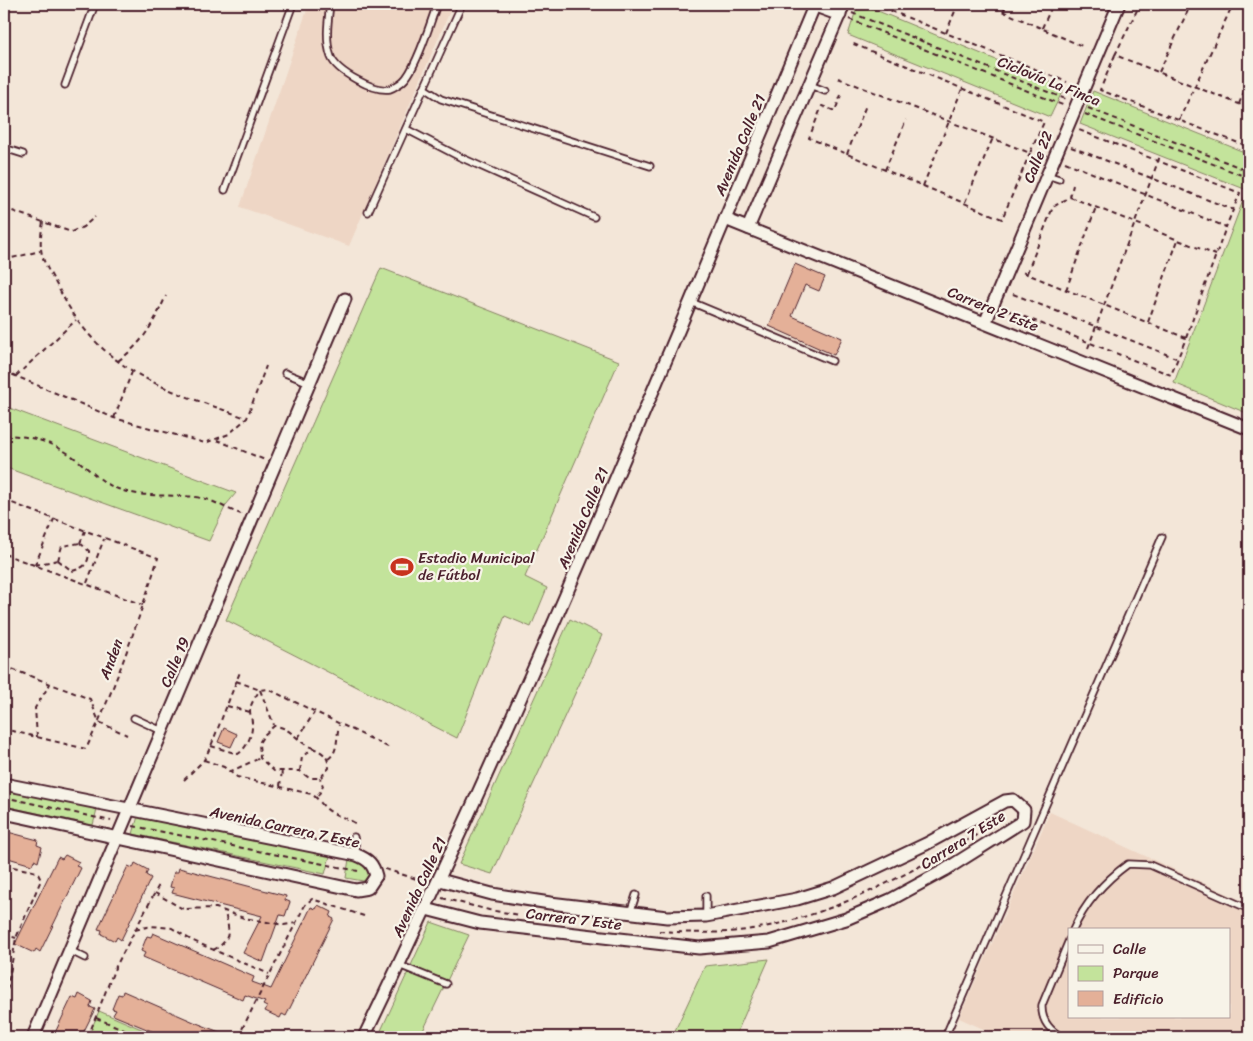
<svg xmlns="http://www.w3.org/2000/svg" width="1253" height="1041" viewBox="0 0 1253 1041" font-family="Sriracha,sans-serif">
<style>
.built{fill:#eed6c5;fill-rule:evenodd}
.green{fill:#c3e39b;stroke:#868163}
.building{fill:#e4b098;stroke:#4a1f2b}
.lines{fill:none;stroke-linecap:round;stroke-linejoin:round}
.service-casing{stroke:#4a1f2b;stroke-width:9}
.minor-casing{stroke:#4a1f2b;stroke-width:15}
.path{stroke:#4a1f2b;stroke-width:2;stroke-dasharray:5 4;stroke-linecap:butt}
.service{stroke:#f7f3e8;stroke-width:5.5}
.minor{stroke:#f7f3e8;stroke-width:11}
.labels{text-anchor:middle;stroke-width:4.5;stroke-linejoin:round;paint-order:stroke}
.street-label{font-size:15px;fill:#4a1f2b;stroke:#f7f3e8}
.poi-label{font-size:15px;fill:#4a1f2b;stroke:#f7f3e8;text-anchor:start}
</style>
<rect width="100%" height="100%" fill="#f3e6d8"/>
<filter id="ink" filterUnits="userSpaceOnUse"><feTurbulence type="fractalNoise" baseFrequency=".02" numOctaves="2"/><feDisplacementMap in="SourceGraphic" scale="10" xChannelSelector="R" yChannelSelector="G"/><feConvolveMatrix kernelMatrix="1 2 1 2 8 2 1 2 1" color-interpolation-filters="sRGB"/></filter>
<g filter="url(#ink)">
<g class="built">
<path d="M309,4H453L349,246L240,207Z"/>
<path d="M1050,812L1249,904V1037H1001L959,1018ZM1069,930H1229V1017H1069Z"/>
</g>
<g class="green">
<path d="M858,4H861L1064,88L1050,117L848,35Z"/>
<path d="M1093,91L1249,154V414L1174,383L1247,190L1080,124Z"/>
<path d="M381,268L619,361L525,577L547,588L531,627L505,616L457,738L226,620Z"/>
<path d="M4,406L236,493L226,505L209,541L4,467Z"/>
<path d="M570,619L602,635L492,874L459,864Z"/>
<path d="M4,789L97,809L93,825L4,806Z"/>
<path d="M138,816L330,856L325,874L133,834Z"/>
<path d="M349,859L362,861L368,865L370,873L367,879L363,881L346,878Z"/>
<path d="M431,922L469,935L420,1037H378Z"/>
<path d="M769,959L735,1037H672L705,966Z"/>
<path d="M99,1011L160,1037H88Z"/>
</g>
<g class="building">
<path d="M795,264L825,277L819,291L805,285L792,316L842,338L834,355L769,326Z"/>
<path d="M224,728L237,734L231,747L218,742Z"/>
<path d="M4,831L38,840L37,845L42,847L38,862L34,860L32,865L8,858L9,854L4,852Z"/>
<path d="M65,855L79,862L76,866L81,868L40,952L36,949L34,953L15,944L58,857L62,859Z"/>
<path d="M135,863L148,870L146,875L151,878L121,940L117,937L115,941L101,934L102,930L98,929L128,866L133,868Z"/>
<path d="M179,868L286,896L285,900L290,902L285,916L280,915L263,962L243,953L262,916L172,893L174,888L170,887L174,872H178Z"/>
<path d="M318,905L332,912L330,917L334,919L286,1016L282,1014L280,1018L265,1011L267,1007L263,1005L265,1002L245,995L243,1000L143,957L145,953L141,951L147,936L151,937L153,933L254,977L252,982L271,989L311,907L316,909Z"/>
<path d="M123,991L194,1022L232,1037H166L113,1015L116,1010L112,1009L118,994L122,995Z"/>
<path d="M79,994L92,1001L90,1007L95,1009L82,1035L77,1033L75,1037H53L72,997L77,999Z"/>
</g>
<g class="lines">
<defs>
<g id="service">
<path d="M330,4C328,21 325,41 331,57C337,72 374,92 390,89C393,88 401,83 403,81C416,70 431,21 437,4"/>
<path d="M65,85L95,4"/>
<path d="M810,85L825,91"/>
<path d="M424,88L441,99L650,166"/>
<path d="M406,129L460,157L594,217"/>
<path d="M4,148L23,154"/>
<path d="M1047,175L1059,179"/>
<path d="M225,190L293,4"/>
<path d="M368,212L462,4"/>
<path d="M691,302L832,361"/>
<path d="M285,373L310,383"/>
<path d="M134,718L162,731"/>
<path d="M354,837L357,855"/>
<path d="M630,913L636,895"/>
<path d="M706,916V896"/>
<path d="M1073,930C1085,903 1106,880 1128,864L1150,865L1249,909"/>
<path d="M69,950L85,958"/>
<path d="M399,965L446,984"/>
<path d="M945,1037L1162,537"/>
<path d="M1062,1037C1049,1030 1041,1020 1042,1005L1069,940"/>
</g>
<g id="minor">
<path d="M810,4L840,15"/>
<path d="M725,219L1249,429"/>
<path d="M748,228L844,4"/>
<path d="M986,321L1119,4"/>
<path d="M4,784L357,855C369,860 373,864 376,876L368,888L356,890L4,813"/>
<path d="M426,909L480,923L699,948L769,942L846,919L890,900L945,870L1023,821L1024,810L1013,800L1005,801L926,844L833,888L797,899L706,916L667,917L550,903L492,894L440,880"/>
<path d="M33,1037L345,299"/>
<path d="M364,1037C528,699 670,350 815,4"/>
</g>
</defs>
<use href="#service" class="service-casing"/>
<use href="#minor" class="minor-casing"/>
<g class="path">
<path d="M874,4L1067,82"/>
<path d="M986,4L1082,46"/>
<path d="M1004,11L1006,4"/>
<path d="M852,13L1068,100"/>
<path d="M849,19L1065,106"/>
<path d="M1042,28L1053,4"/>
<path d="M946,33L958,4"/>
<path d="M1115,55L1140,4"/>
<path d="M1159,72L1191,4"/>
<path d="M838,78L1030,153L1044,122L851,43"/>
<path d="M841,95L835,111L822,106L809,138L1002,219L1030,153"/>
<path d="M1239,104L1249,79"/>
<path d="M1088,108L1249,171"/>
<path d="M1249,108L1115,55L1100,90L1249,147"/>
<path d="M1085,114L1249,178"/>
<path d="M1179,120L1233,4"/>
<path d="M1071,147L1234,210"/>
<path d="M847,154L866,105"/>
<path d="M1065,162L1226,227L1240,193L1079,130"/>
<path d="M885,170L906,120"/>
<path d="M923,186L962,89"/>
<path d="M1070,197L1216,255"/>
<path d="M965,202L993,138"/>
<path d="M4,208L71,232L83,227L95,217"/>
<path d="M43,222C37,256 43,260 59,289C102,374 164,388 246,418"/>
<path d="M4,260L40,251"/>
<path d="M1027,273L1053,207L1070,197L1073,185"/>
<path d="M1066,290L1096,207"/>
<path d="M1013,294L1176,358"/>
<path d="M1007,310L1171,375L1186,338L1022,272"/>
<path d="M1148,322L1178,240"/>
<path d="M1186,338L1226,227"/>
<path d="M1088,348L1160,156"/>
<path d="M118,361C144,342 153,324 166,296"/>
<path d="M4,371L114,418L205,443L229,434L247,418L266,366"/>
<path d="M16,376L76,320"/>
<path d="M114,418L132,372"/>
<path d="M4,435C34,436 57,443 81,463C92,472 104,484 118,489C146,500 178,492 206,499C218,503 229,510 241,514"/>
<path d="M217,440L265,460"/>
<path d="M4,500L158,558C138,623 115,688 86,749L4,729"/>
<path d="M80,543L85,531"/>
<path d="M4,554L143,605"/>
<path d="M58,560L72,571C84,568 89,564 89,551L80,543"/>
<path d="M58,560L62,546L80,543"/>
<path d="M35,565L54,519"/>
<path d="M35,565L58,560"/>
<path d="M87,583L104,539"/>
<path d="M4,666L90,699L99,722L127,735"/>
<path d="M236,681L260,690L268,689L390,748"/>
<path d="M260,690L274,725"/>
<path d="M227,706L250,712"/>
<path d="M37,737L35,708L50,684"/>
<path d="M298,738L314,713"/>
<path d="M211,746L238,754C247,748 253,734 252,723C252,719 250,715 250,711C250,704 256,696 260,690"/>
<path d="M328,759C339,752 336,737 339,725"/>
<path d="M204,760L224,767L237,777L311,794C319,798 322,807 331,812C339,817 348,818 356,824"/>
<path d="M300,771L302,757L313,748C324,753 328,756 329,768L320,778H309L300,771H274L260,758L259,743L264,735L274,726C292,727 297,743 313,748"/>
<path d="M229,772L260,758"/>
<path d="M184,780L204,760L211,746L240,672"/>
<path d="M280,786L282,771"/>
<path d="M318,796L323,786L320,778"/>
<path d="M4,797L111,821"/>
<path d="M133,826L358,871"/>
<path d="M4,865L37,872L41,880L16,938L7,991"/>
<path d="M385,869L426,882"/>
<path d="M155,893L183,909L216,908L244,918L284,925L296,923"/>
<path d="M442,898L489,910L520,915"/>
<path d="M135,930L151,926L172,928L191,940L269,974"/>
<path d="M659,931C688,933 718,934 746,930C837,917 917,868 996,824"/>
<path d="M4,934L16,938"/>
<path d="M213,950C232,941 230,928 224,911"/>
<path d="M96,1018L143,1037"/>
<path d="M88,1037L114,970L160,883"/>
<path d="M238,1037L305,905L312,899L364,916"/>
</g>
<use href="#service" class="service"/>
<use href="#minor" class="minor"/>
</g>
</g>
<defs>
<symbol id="stadium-bare" viewBox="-9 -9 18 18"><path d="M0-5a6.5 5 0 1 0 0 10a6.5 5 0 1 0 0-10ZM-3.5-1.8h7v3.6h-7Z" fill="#c8321e" stroke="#f7f3e8" stroke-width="2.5" paint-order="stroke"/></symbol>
</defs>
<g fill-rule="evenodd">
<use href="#stadium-bare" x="386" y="551" width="32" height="32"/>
</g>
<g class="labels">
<g class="street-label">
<text transform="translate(1049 81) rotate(22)" y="5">Ciclovía La Finca</text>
<text transform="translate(740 145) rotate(-67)" y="5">Avenida Calle 21</text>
<text transform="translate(1038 157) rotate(-68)" y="5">Calle 22</text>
<text transform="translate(993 309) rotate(22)" y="5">Carrera 2 Este</text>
<text transform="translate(583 518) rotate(-67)" y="5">Avenida Calle 21</text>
<text transform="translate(111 659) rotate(-69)" y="5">Anden</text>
<text transform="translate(175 662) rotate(-67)" y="5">Calle 19</text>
<text transform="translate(285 827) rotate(12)" y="5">Avenida Carrera 7 Este</text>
<text transform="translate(963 840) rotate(-32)" y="5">Carrera 7 Este</text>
<text transform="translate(419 887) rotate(-65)" y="5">Avenida Calle 21</text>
<text transform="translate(574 919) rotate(7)" y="5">Carrera 7 Este</text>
</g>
<g class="poi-label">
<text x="418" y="563">Estadio Municipal<tspan x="418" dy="17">de Fútbol</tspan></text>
</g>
</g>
<rect width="1253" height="1041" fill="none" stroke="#f7f3e8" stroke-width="20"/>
<rect x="10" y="10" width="1233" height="1021" fill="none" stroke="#4a1f2b" stroke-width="2" filter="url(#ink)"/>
<rect x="1068" y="928" width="162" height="90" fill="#f7f3e8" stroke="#b29e9c"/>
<rect x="1078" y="945" width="25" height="8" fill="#f7f3e8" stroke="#b29e9c"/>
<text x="1113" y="954" font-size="15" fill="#4a1f2b">Calle</text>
<rect x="1078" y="966" width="25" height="15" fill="#c3e39b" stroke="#b29e9c"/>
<text x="1113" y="978" font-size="15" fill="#4a1f2b">Parque</text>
<rect x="1078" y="991" width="25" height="15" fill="#e4b098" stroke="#b29e9c"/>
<text x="1113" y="1004" font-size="15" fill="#4a1f2b">Edificio</text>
</svg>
